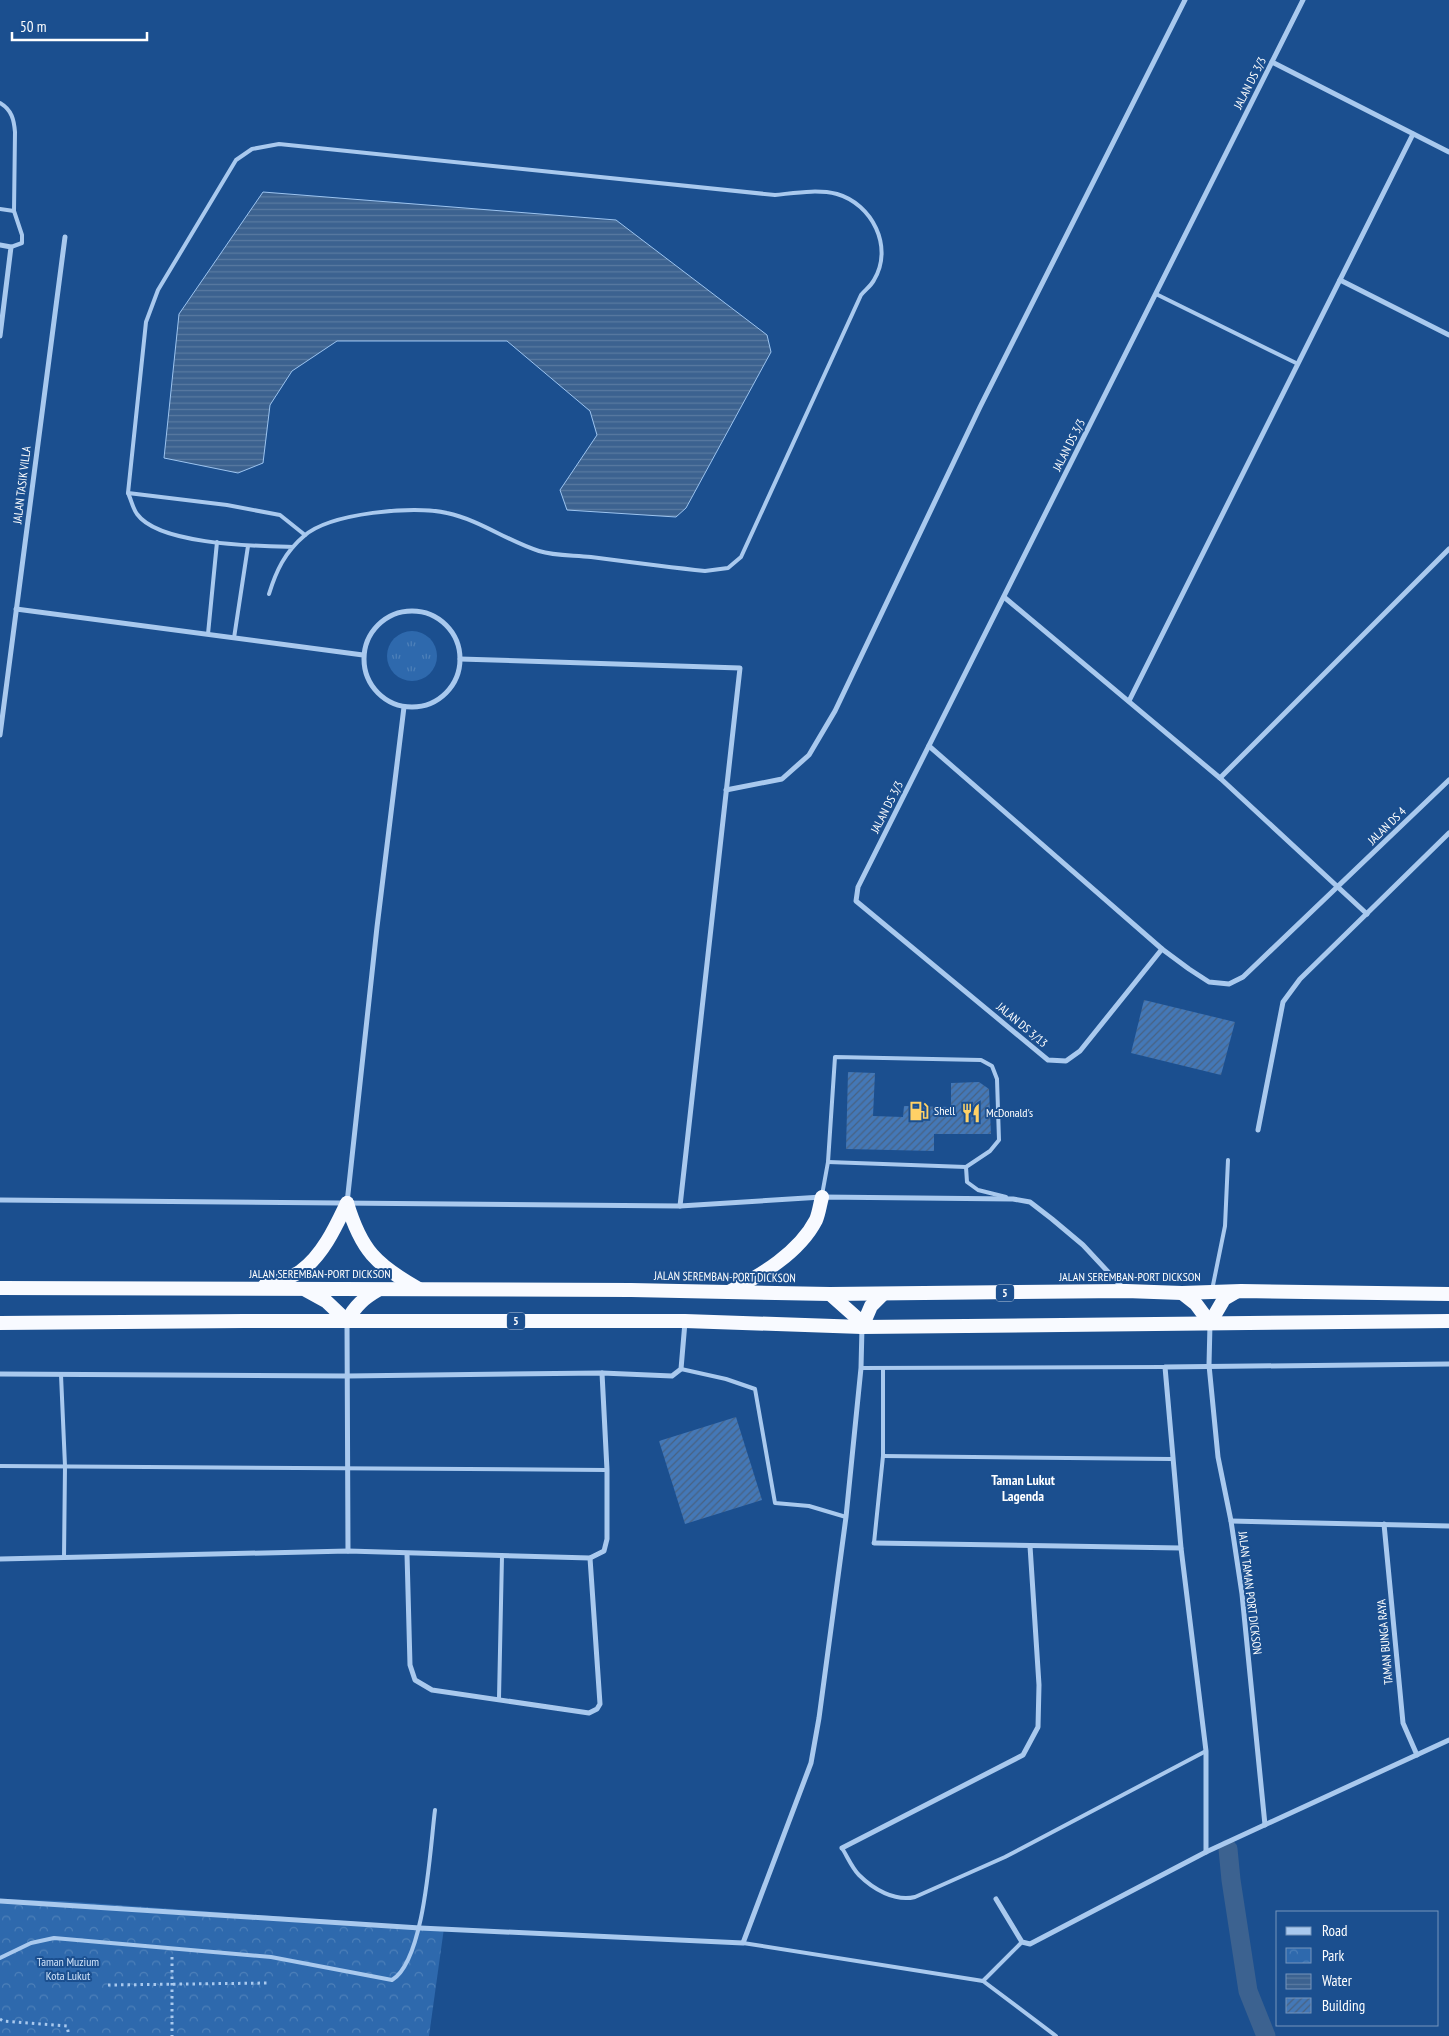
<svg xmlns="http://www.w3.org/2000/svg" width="1449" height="2036" viewBox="0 0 1449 2036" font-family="'PT Sans Narrow',sans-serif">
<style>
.grass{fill:url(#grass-tufts)}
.park{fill:url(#park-crowns)}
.water{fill:url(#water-rules);stroke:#9cc4f0}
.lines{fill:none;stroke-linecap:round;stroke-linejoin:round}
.canal{stroke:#3c6290;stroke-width:19}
.building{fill:url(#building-hatch)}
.path{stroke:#a9c9ee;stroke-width:3;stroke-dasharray:2.5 4;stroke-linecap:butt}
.service{stroke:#a9c9ee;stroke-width:4}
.minor{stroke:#a9c9ee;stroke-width:5}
.trunk{stroke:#f8faff;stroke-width:14}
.labels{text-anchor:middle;stroke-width:4;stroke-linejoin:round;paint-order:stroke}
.shield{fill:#1b4f8f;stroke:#bbcadd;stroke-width:1}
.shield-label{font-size:11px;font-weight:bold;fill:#fff}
.street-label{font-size:12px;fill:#fff;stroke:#1b4f8f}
.poi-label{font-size:12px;fill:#fff;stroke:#1b4f8f;text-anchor:start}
.park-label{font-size:12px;fill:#cfe3fa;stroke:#1b4f8f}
.neighbourhood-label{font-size:14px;font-weight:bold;fill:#fff;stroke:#1b4f8f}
</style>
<defs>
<pattern id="grass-tufts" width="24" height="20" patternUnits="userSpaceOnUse" patternTransform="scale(1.25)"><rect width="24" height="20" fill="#2e69ad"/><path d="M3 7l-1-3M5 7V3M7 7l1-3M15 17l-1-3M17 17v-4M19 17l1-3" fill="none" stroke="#4d80b9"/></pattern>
<pattern id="park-crowns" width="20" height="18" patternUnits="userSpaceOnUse" patternTransform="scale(1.25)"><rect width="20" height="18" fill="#2e69ad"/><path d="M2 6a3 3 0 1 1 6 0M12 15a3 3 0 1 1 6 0" fill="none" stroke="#4d80b9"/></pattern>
<pattern id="water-rules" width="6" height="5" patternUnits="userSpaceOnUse" patternTransform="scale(1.25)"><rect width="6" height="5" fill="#3c6290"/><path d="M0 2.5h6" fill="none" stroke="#597aa1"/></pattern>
<pattern id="building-hatch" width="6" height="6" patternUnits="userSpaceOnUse" patternTransform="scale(1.25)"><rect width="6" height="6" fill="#4478b7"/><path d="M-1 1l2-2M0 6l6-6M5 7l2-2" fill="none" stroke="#486282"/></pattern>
</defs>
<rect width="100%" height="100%" fill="#1b4f8f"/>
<circle class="grass" cx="412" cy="656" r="25"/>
<path class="park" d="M0,1899L60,1901L444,1928L429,2036H0Z"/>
<path class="water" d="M263,192L616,220L767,335L771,352L686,508L676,517L567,510L560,490L597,435L590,411L507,341H337L292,371L270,405L263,463L238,473L164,458L179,314Z"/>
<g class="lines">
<path class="canal" d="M1228,1849L1231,1880L1248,1991L1266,2036"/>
</g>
<g class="building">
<path d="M1144,1000L1235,1022L1221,1075L1131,1053Z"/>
<path d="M848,1072L875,1073L873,1116L903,1117L904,1106L951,1107V1083L979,1082L989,1089L991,1134H934V1151L846,1149Z"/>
<path d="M736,1417L762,1500L685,1524L659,1441Z"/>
</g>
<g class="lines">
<g class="path">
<path d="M172,1957V2036"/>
<path d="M108,1985L268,1983"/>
<path d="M0,2019L3,2021L67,2026L69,2036"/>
</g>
<g class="service">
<path d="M0,103C12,110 14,120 15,132L14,211L22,235V243L11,247"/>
<path d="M0,209L14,211"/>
<path d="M1156,294L1296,363"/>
<path d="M128,493L227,505L280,515L305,535"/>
<path d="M269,594C276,571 285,552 304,536C330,513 414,505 447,513C480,520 507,541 539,551C555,556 574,555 591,557C629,562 667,567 705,571L728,568L741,557L861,295C865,290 871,286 874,280C894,247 872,204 837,194C817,189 795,193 775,195L279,144L252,149L236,160L158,290L146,322L128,493C131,499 133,509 137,514C159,545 257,546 293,547"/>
<path d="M208,634L217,542"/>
<path d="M234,638L248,546"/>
<path d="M828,1162L966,1167"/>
<path d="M822,1195L828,1162L835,1057L981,1060L992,1066L997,1079L999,1140L990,1151L966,1167L967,1182L978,1190L1006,1197"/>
<path d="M1212,1290L1225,1226L1228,1160"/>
<path d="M861,1368L1165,1367"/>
<path d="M681,1369L726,1379L755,1389L775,1503L809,1506L846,1517"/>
<path d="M61,1375L65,1466L64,1558"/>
<path d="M883,1456L1172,1459"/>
<path d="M0,1466L607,1470"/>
<path d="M874,1543L883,1456V1368"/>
<path d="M499,1698L502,1556"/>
<path d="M842,1848C847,1856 852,1868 859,1875C873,1889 895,1902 915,1897L1005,1857L1206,1751"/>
<path d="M743,1943L983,1981L1056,2036"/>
<path d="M0,1958L31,1943L54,1938L271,1957L392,1980C425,1960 430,1848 435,1810"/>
<path d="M983,1981L1022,1942"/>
</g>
<g class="minor">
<path d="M1272,62L1449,152"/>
<path d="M0,245L11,247L0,336"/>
<path d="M1340,280L1449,335"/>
<path d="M1004,597L1220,778L1367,914"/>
<path d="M16,609L363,655"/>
<circle cx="412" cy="659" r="48"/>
<path d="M460,659L740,668L680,1206"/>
<path d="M1129,701L1413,134"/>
<path d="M0,735L65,237"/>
<path d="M929,746L1162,949L1189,969L1209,982L1229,984L1243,977L1449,780"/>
<path d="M1220,778L1449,549"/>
<path d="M726,790L782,779L809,755L835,711L980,407L1185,0"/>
<path d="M1162,949L1080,1051L1066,1061L1048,1060L856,901L858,887L1303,0"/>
<path d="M1258,1130L1283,1002L1300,979L1449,833"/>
<path d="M0,1200L680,1206L822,1197L1013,1199L1030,1202L1052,1219L1083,1245L1124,1289"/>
<path d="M347,1203L377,927L404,707"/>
<path d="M347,1322L348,1551"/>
<path d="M1210,1324L1209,1365L1218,1457L1231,1521L1242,1594L1265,1825"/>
<path d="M0,1374L347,1376L602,1373L672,1376L681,1369L685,1322"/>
<path d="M1231,1521L1449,1526"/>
<path d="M1384,1524L1403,1723L1417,1755"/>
<path d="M874,1543L1181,1548"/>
<path d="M407,1554L410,1665L415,1680L432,1690L589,1713L597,1709L600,1704L590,1558"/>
<path d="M0,1559L348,1551L590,1558L604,1551L607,1539V1470L602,1373"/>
<path d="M842,1848L1023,1755L1038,1727L1039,1685L1030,1546"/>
<path d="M1206,1852V1751L1181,1548L1165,1367L1449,1364"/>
<path d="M996,1899L1022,1942L1030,1944L1206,1852L1449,1740"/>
<path d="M0,1901L420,1928L743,1943L811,1763L819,1718L846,1517L861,1368L862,1327"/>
</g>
<g class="trunk">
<path d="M347,1203C361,1250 376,1265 419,1289"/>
<path d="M265,1285C276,1281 292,1278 301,1271C323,1255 336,1226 347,1203"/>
<path d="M0,1288L631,1290L830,1294L1126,1291L1182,1293L1241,1291L1449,1294"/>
<path d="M306,1290L326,1301L347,1321"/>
<path d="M729,1292C761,1275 799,1253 816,1220C819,1213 820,1204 822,1197"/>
<path d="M1182,1293L1196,1304L1210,1323"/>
<path d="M830,1294L857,1318L862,1327"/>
<path d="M347,1321C355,1306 364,1298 378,1290"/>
<path d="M0,1323L244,1321H685L862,1327L1449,1321"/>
<path d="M1210,1323L1224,1299L1236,1292"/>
<path d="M862,1327L871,1306L883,1294"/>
</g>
</g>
<defs>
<symbol id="fuel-bare" viewBox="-9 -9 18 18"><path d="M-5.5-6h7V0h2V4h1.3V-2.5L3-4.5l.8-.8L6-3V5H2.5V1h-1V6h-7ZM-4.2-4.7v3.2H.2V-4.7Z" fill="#ffd166" stroke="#1b4f8f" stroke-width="2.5" paint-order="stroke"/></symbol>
<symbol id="restaurant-bare" viewBox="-9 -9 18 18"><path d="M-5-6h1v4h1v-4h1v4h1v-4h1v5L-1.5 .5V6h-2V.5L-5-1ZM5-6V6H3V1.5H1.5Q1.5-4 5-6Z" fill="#ffd166" stroke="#1b4f8f" stroke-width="2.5" paint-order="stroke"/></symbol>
</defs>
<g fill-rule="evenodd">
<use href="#fuel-bare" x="905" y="1097" width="28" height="28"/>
<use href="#restaurant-bare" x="957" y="1099" width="28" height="28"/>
</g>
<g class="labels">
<g class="shield">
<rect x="996" y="1284.5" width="18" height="17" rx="4"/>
<rect x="507" y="1312.5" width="18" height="17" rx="4"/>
</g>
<g class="shield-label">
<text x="1005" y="1297">5</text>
<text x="516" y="1325">5</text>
</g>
<g class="street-label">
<text transform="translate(1250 83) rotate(-63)" y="4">JALAN DS 3/3</text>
<text transform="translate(1069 445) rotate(-63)" y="4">JALAN DS 3/3</text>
<text transform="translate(22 485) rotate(-83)" y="4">JALAN TASIK VILLA</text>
<text transform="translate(887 807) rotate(-63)" y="4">JALAN DS 3/3</text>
<text transform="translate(1387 826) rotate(-44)" y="4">JALAN DS 4</text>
<text transform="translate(1022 1025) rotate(40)" y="4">JALAN DS 3/13</text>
<text x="320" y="1278">JALAN SEREMBAN-PORT DICKSON</text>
<text transform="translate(725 1277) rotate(1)" y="4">JALAN SEREMBAN-PORT DICKSON</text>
<text x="1130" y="1281">JALAN SEREMBAN-PORT DICKSON</text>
<text transform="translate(1250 1593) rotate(83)" y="4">JALAN TAMAN PORT DICKSON</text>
<text transform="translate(1385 1642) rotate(-95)" y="4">TAMAN BUNGA RAYA</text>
</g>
<g class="poi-label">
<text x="934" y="1115">Shell</text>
<text x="986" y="1117">McDonald's</text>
</g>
<g class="park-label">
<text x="68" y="1966">Taman Muzium<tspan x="68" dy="14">Kota Lukut</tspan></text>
</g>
<g class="neighbourhood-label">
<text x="1023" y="1485">Taman Lukut<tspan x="1023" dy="16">Lagenda</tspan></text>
</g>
</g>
<rect x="1276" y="1911" width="162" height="115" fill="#1b4f8f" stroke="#7695bc"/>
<rect x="1286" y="1927" width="25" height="8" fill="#a9c9ee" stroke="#7695bc"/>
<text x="1322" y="1936" font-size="15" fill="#ffffff">Road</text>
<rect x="1286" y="1948" width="25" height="15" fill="url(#park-crowns)" stroke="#7695bc"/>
<text x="1322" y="1961" font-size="15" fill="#ffffff">Park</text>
<rect x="1286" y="1974" width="25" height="15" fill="url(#water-rules)" stroke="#7695bc"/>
<text x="1322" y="1986" font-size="15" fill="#ffffff">Water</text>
<rect x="1286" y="1998" width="25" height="15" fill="url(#building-hatch)" stroke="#7695bc"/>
<text x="1322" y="2011" font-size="15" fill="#ffffff">Building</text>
<path d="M12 32v8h135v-8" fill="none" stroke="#ffffff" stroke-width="2.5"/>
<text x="20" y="32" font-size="15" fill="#ffffff" stroke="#1b4f8f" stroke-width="4" paint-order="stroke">50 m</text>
</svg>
